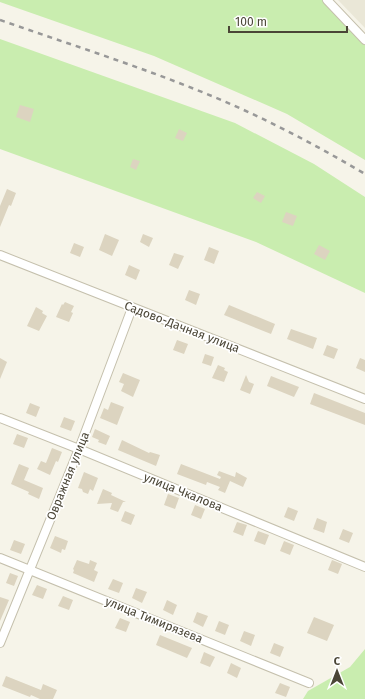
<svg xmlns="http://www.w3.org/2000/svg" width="365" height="699" viewBox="0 0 365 699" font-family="'Fira Sans',sans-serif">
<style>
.residential{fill:#eae7d7}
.green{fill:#c9edaf}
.building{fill:#dcd4c0}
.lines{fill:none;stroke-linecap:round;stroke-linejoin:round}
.street-casing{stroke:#c5c0ad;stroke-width:10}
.street{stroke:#fff;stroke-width:8}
.rail{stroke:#989898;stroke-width:2.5;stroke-dasharray:5 5;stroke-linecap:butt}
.labels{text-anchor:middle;stroke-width:3.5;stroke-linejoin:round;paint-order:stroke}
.street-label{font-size:12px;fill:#4a4536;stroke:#fff}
</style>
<rect width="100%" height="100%" fill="#f6f4e9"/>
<path class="residential" d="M338,0H365V28Z"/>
<g class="green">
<path d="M0,0H324L365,43V160L287,114L154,56L0,2Z"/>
<path d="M0,39L235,123L314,164L365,197V293L256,242L0,149Z"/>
<path d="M365,649V699H303L308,691L350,667Z"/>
</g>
<g class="building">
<path d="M20,105L34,109L30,122L16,117Z"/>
<path d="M179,129L187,133L183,141L175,138Z"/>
<path d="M133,159L140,161L136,170L130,167Z"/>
<path d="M7,189L16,193L11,206L9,205L0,227V206Z"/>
<path d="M257,192L265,196L261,203L253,198Z"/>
<path d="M286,212L297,216L293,226L282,222Z"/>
<path d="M105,234L119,240L112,256L99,250Z"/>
<path d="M143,234L153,238L149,247L140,242Z"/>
<path d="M74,243L84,247L80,257L70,253Z"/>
<path d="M319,245L330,251L325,260L314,254Z"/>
<path d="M209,247L219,251L214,264L204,260Z"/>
<path d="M174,253L184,256L178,269L169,265Z"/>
<path d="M129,265L140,270L136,280L125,275Z"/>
<path d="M189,290L200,294L196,305L185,300Z"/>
<path d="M65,302L74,306L71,312L73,313L69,322L56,317L62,304L63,305Z"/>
<path d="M229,305L275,324L271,334L224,315Z"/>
<path d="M36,307L43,311L42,313L47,316L39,331L27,326Z"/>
<path d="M291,329L317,338L313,349L287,339Z"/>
<path d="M177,340L188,344L184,354L173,350Z"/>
<path d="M327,345L338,349L334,359L323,355Z"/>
<path d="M205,354L214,357L211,366L202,363Z"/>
<path d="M0,358L7,362L0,379Z"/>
<path d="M360,358L365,360V372L356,368Z"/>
<path d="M218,365L225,368L224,370L228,372L224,382L212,378Z"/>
<path d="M123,373L140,380L133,397L121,391L124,384L119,382Z"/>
<path d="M246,375L249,382L254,384L250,394L240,390Z"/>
<path d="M271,376L299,387L294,397L267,386Z"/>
<path d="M314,393L365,413V425L310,404Z"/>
<path d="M111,402L124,407L117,425L100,418L104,408L108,410Z"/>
<path d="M30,403L40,407L36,417L26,413Z"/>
<path d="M64,417L75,421L71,431L60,427Z"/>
<path d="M95,429L110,436L106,445L98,442L99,440L92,437Z"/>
<path d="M17,434L28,438L24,448L13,444Z"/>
<path d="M122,440L149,453L150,452L160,455L156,466L118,450Z"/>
<path d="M52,448L62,452L58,462L56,461L50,475L37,469L41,461L46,463Z"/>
<path d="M19,464L29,468L24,480L43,488L39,499L28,494L29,492L11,484Z"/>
<path d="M181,464L220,479L221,477L217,475L219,471L235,477L236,472L247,478L243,487L230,481L225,493L218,490L220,487L207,482L206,485L177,474Z"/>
<path d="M84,472L98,478L93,491L90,489L88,494L83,492L82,489L78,488Z"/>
<path d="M103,489L112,493L111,495L126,502H123L118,512L110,509L112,503L97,504Z"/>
<path d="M168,494L179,498L175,509L164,505Z"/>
<path d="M195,505L205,509L201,519L191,515Z"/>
<path d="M288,507L298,511L294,521L284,517Z"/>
<path d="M125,511L135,515L131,525L121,521Z"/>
<path d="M317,518L327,522L324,533L313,529Z"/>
<path d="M237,522L247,525L243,536L233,532Z"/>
<path d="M343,529L353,533L349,543L339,539Z"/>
<path d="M258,531L269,535L265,545L254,541Z"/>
<path d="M55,536L68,541L65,550L62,549L61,553L50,548Z"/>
<path d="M14,540L25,544L21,554L10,550Z"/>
<path d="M284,541L294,545L290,555L280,551Z"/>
<path d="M77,560L89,564L90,560L97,563L94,570L98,572L94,582L73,573L74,570L73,569Z"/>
<path d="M332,560L342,564L338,574L328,570Z"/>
<path d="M10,573L18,576L14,586L6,583Z"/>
<path d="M113,579L123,583L119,593L108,589Z"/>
<path d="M37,585L47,589L43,599L32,595Z"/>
<path d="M136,588L147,592L142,603L132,598Z"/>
<path d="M63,596L73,600L69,610L58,606Z"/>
<path d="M0,597L9,600L0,621Z"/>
<path d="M167,600L177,605L173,615L163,610Z"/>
<path d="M197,612L208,616L203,627L193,622Z"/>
<path d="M314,617L334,625L327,641L307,633Z"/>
<path d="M120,618L130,622L126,632L115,628Z"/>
<path d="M219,621L229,625L225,635L215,631Z"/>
<path d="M244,631L255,635L251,646L240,641Z"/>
<path d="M160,635L192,648L187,658L156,645Z"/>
<path d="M274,643L284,647L280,657L270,653Z"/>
<path d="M204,652L215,657L210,667L200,663Z"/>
<path d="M231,663L241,668L237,678L227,673Z"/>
<path d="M6,676L41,690L43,684L57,690L53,699H40L31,695L30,697L2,686Z"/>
<path d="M280,683L290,687L286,697L275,693Z"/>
</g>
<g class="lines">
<defs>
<g id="street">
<path d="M327,0L365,40"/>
<path d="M0,255L365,399"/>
<path d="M0,418L79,449L365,567"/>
<path d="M0,558L309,683"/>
<path d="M0,643L79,449L132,308"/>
</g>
</defs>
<use href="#street" class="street-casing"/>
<use href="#street" class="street"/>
<path class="rail" d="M0,20C66,43 132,64 197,90C255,113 311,142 365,174"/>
</g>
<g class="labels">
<g class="street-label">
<text transform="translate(182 327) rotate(21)" y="4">Садово-Дачная улица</text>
<text transform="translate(68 476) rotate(-68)" y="4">Овражная улица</text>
<text transform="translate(183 492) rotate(22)" y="4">улица Чкалова</text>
<text transform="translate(154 620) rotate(22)" y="4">улица Тимирязева</text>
</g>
</g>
<g transform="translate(337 671)" stroke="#ffffff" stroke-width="3" paint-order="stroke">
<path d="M0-3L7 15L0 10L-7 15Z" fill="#4a4536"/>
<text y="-6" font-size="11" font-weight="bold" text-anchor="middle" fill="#4a4536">С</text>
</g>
<path d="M229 26v6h118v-6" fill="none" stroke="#4a4536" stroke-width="2"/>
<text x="235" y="26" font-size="12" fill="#4a4536" stroke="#ffffff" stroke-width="3" paint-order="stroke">100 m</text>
</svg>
